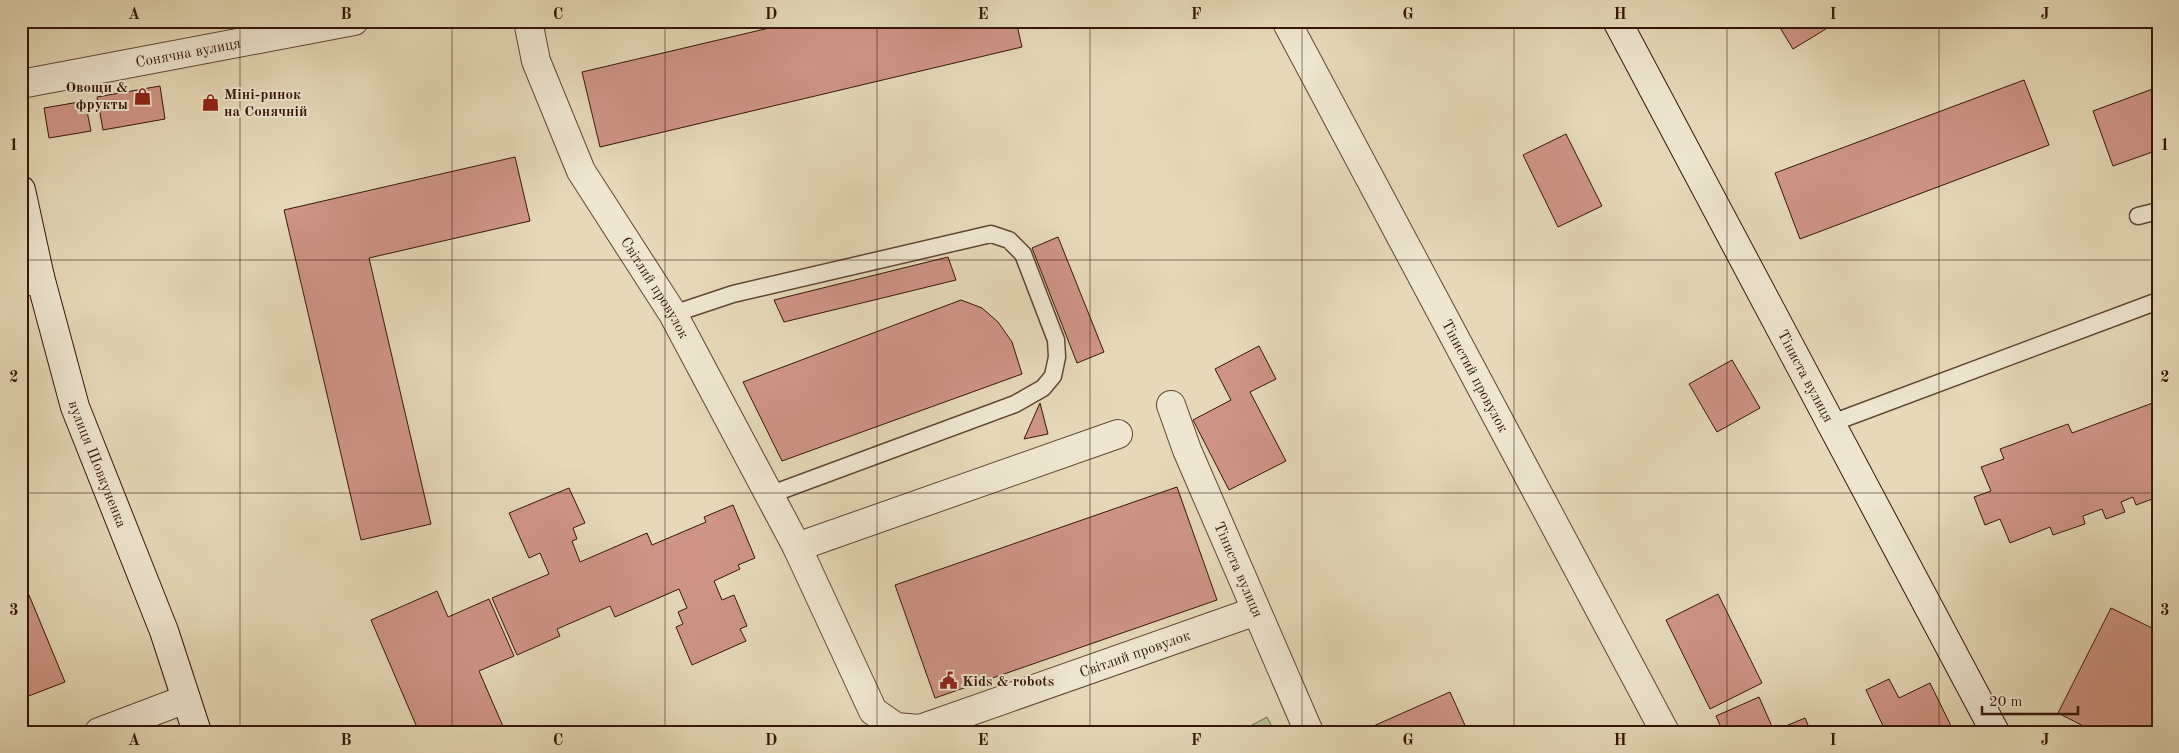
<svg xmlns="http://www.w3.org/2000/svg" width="2179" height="753" viewBox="0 0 2179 753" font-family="'Old Standard TT',serif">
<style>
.pitch{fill:#afc092;stroke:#726b4d}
.building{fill:#cf9485;stroke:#351608}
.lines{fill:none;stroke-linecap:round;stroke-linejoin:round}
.lane-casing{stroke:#614734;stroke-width:19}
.street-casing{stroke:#614734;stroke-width:30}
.secondary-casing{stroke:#351608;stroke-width:30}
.lane{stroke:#eee6d0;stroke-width:16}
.street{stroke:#eee6d0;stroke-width:28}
.secondary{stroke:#eee6d0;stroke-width:28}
.grid{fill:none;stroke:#351608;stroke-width:1;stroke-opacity:0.55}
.labels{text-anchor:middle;stroke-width:4;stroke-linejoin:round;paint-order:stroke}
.street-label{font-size:15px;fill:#351608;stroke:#eee6d0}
.poi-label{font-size:15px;font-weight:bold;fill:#351608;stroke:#eee6d0;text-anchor:start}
.neatline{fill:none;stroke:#351608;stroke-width:2}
.grid-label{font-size:16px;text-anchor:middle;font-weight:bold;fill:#351608}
</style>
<rect width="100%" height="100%" fill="#e5d9b7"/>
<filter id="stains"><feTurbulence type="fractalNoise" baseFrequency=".004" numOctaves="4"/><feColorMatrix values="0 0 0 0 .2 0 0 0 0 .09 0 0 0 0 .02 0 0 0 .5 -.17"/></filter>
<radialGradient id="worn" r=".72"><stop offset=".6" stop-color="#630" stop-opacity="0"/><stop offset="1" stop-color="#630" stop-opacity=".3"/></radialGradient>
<path class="pitch" d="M1267,717L1275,732H1239Z"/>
<g class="building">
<path d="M799,21H1016L1022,47L600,147L582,72Z"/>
<path d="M1776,21H1839L1793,49Z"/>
<path d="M2024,80L2049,145L1800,239L1775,173Z"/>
<path d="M160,86L165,119L103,130L97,97Z"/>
<path d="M2158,87V150L2113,166L2093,111Z"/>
<path d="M85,101L91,131L49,138L44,108Z"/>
<path d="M1566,134L1602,206L1558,227L1523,155Z"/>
<path d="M515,157L530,221L369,258L431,524L361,540L284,210Z"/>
<path d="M1058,237L1104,352L1077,363L1032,248Z"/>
<path d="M948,257L956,280L784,322L774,300Z"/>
<path d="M961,300L982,308L998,322L1012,342L1022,374L782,461L743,382Z"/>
<path d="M1259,346L1276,379L1250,392L1286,461L1229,490L1193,420L1231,400L1215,369Z"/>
<path d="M1732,360L1760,408L1717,432L1689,384Z"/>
<path d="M2158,401V497L2136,505L2133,497L2121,502L2125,512L2106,519L2102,509L2083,516L2085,524L2053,535L2050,527L2010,543L2000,519L1985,525L1974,497L1991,491L1981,467L2004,459L2000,449L2068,424L2072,433Z"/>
<path d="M1040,403L1048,434L1024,439Z"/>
<path d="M1177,487L1217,600L935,698L895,585Z"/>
<path d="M569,488L585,523L573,528L577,539L572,541L580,562L647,533L652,545L706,522L704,517L733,505L755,558L738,565L740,569L714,581L722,600L734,595L747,626L740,629L746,641L692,665L676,627L683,624L678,612L687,608L679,589L615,617L610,606L557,629L560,636L517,655L492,598L549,574L540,553L529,558L509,513Z"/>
<path d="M437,591L448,617L489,599L514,656L479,671L505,731L419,732L371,620Z"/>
<path d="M1718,594L1762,683L1710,709L1666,620Z"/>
<path d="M29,595L65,682L21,699V598Z"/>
<path d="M2111,608L2158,631V732H2095L2058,713Z"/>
<path d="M1889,679L1899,698L1930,683L1954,732H1886L1866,690Z"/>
<path d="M1450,692L1468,732H1360Z"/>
<path d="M1759,697L1774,731L1805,718L1811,732H1723L1716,716Z"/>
</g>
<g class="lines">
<defs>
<g id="lane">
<path d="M2138,216L2158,211"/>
<path d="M673,314L733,294L991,234L1009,240L1023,254L1056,340L1057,357L1053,376L1043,388L1015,404L769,495"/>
<path d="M1832,423L2158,301"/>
</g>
<g id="street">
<path id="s1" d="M528,21L536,61L581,171L673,314L797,547L873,711L896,727L920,729L1256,611"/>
<path id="s2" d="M1286,21L1665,732"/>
<path id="s3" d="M21,84L354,21"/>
<path d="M21,283L40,277"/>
<path id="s4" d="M1171,405L1187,450L1309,732"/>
<path d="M797,547L1118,434"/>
<path d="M99,732L186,699"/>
</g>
<g id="secondary">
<path id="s5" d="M1617,21L1995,732"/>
<path id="s6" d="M21,190L40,277L75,407L164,631L197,732"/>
</g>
</defs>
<use href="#lane" class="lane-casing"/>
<use href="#street" class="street-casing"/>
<use href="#secondary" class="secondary-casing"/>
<use href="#lane" class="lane"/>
<use href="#street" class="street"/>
<use href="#secondary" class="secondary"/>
</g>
<path class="grid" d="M240,21V732M452,21V732M665,21V732M877,21V732M1090,21V732M1302,21V732M1514,21V732M1727,21V732M1939,21V732M21,260H2158M21,493H2158"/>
<defs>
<symbol id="shop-bare" viewBox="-9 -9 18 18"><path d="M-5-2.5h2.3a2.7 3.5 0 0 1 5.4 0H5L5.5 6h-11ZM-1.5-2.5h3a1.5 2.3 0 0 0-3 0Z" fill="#8f2418" stroke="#eee6d0" stroke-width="2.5" paint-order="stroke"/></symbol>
<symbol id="civic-bare" viewBox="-9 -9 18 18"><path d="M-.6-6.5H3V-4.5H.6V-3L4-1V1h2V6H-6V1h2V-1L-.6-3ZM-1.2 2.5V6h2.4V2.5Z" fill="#8f2418" stroke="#eee6d0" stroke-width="2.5" paint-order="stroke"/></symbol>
</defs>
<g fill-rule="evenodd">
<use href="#shop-bare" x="130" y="84" width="25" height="25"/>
<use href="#shop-bare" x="198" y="90" width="25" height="25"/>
<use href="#civic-bare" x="936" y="668" width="25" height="25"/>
</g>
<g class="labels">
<g class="street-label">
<text dy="5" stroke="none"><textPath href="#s3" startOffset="170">Сонячна вулиця</textPath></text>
<text dy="5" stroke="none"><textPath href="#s1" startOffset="298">Світлий провулок</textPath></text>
<text dy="5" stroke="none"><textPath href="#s2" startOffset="402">Тінистий провулок</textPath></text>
<text dy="5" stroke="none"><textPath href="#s5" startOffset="402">Тіниста вулиця</textPath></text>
<text dy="5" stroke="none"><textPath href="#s6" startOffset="285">вулиця Шовкуненка</textPath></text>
<text dy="5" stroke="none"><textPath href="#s4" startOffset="178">Тіниста вулиця</textPath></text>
<text dy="5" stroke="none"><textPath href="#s1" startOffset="1054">Світлий провулок</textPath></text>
</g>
<g class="poi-label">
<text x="128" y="92" text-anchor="end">Овощи &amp;<tspan x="128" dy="17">фрукты</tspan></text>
<text x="224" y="99">Міні-ринок<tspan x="224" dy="17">на Сонячній</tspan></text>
<text x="962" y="686">Kids &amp; robots</text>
</g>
</g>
<rect width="2179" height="753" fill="none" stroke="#e5d9b7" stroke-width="55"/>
<path d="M1982 706v8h96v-8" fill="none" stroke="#351608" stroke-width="2.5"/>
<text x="1989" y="706" font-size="15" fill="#351608" stroke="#eee6d0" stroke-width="4" paint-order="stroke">20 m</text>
<rect x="28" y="28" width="2124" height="698" class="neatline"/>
<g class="grid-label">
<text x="134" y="19">A</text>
<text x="346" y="19">B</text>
<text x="558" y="19">C</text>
<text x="771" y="19">D</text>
<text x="983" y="19">E</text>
<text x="1196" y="19">F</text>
<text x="1408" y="19">G</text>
<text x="1620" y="19">H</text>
<text x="1833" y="19">I</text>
<text x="2045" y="19">J</text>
<text x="14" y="150">1</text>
<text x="2165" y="150">1</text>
<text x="14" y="382">2</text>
<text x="2165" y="382">2</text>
<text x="14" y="615">3</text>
<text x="2165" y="615">3</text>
<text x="134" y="745">A</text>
<text x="346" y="745">B</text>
<text x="558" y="745">C</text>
<text x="771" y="745">D</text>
<text x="983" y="745">E</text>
<text x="1196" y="745">F</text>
<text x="1408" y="745">G</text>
<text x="1620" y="745">H</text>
<text x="1833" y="745">I</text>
<text x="2045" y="745">J</text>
</g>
<rect width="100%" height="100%" filter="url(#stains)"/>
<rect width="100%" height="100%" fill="url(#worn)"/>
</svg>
